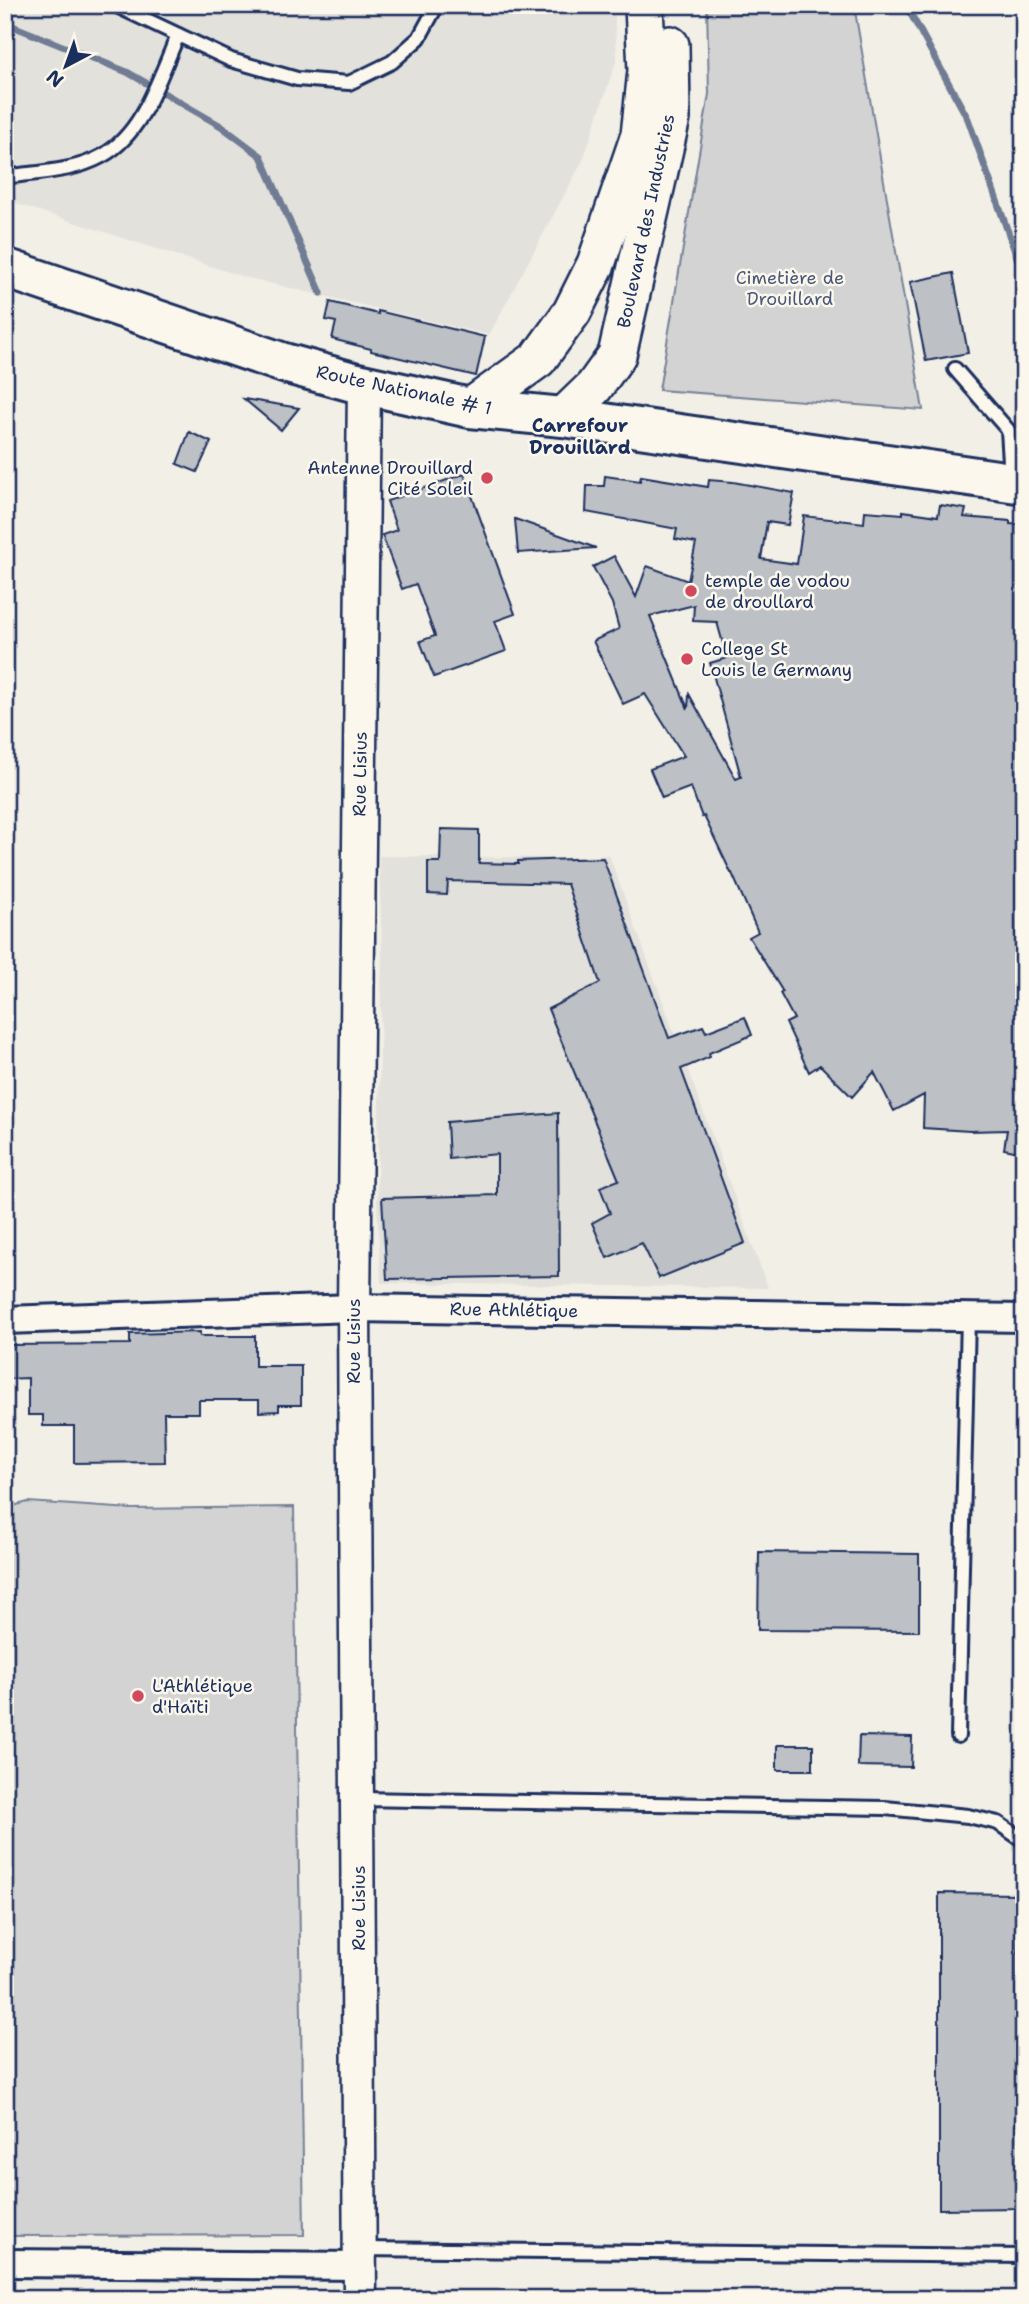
<svg xmlns="http://www.w3.org/2000/svg" width="1029" height="2304" viewBox="0 0 1029 2304" font-family="'Shantell Sans',sans-serif">
<style>
.built{fill:#e2e1dc}
.green{fill:#d2d3d2;stroke:#768198;stroke-width:2}
.lines{fill:none;stroke-linecap:round;stroke-linejoin:round}
.stream{stroke:#707b93;stroke-width:7}
.building{fill:#bdc0c4;stroke:#1b2f5e;stroke-width:2;fill-rule:evenodd}
.service-casing{stroke:#1b2f5e;stroke-width:18}
.minor-casing{stroke:#1b2f5e;stroke-width:32}
.tertiary-casing{stroke:#1b2f5e;stroke-width:37}
.secondary-casing{stroke:#1b2f5e;stroke-width:42}
.primary-casing{stroke:#1b2f5e;stroke-width:44}
.service{stroke:#fbf7ec;stroke-width:12}
.minor{stroke:#fbf7ec;stroke-width:26}
.tertiary{stroke:#fbf7ec;stroke-width:32}
.secondary{stroke:#fbf7ec;stroke-width:37}
.primary{stroke:#fbf7ec;stroke-width:38}
.poi-dot{fill:#d1495b;stroke:#fbf7ec;stroke-width:2.5}
.labels{text-anchor:middle;stroke-width:5;stroke-linejoin:round;paint-order:stroke}
.street-label{font-size:18px;fill:#1b2f5e;stroke:#fbf7ec}
.park-label{font-size:18px;fill:#49587b;stroke:#fbf7ec}
.poi-label{font-size:18px;fill:#1b2f5e;stroke:#fbf7ec;text-anchor:start}
.neighbourhood-label{font-size:19px;font-weight:bold;fill:#1b2f5e;stroke:#fbf7ec}
</style>
<rect width="100%" height="100%" fill="#f2efe6"/>
<filter id="ink" filterUnits="userSpaceOnUse"><feTurbulence type="fractalNoise" baseFrequency=".0143" numOctaves="2"/><feDisplacementMap in="SourceGraphic" scale="14" xChannelSelector="R" yChannelSelector="G"/><feConvolveMatrix kernelMatrix="1 2 1 2 8 2 1 2 1" color-interpolation-filters="sRGB"/></filter>
<g filter="url(#ink)">
<g class="built">
<path d="M5,5H614L617,58L583,160L489,335L244,277L5,200Z"/>
<path d="M609,855L768,1288L381,1283L377,1202L382,952L379,856L561,858Z"/>
</g>
<g class="green">
<path d="M707,5H854L923,410L659,390L709,94Z"/>
<path d="M28,1502L132,1509L294,1507L304,2235L5,2236V1508Z"/>
</g>
<g class="lines">
<g class="stream">
<path d="M906,5L968,119L1024,277"/>
<path d="M5,23L127,72L221,126L261,156L321,293"/>
</g>
</g>
<g class="building">
<path d="M953,273L968,353L926,361L910,282Z"/>
<path d="M330,302L378,314V311L485,337L476,376L371,351V349L332,339L336,322L326,320Z"/>
<path d="M244,399L299,408L281,430Z"/>
<path d="M189,432L211,442L197,472L177,464Z"/>
<path d="M464,474L515,614L495,621L506,651L434,677L420,641L435,636L416,584L402,589L382,535L397,530L387,501Z"/>
<path d="M605,476L640,481L641,476L708,487L709,480L733,482L794,493L788,525L767,522L761,559L797,564L804,516L864,523L865,511L903,514V511L938,516L940,505L966,509L964,517L1010,521V524L1024,525V1153L1004,1149L1007,1130L970,1131L923,1128L924,1095L894,1111L874,1072L852,1097L820,1065L809,1072L786,1023L794,1019L780,993L783,992L749,937L758,932L732,873H731L704,816L702,817L691,787L662,798L650,769L684,756L645,694L623,704L593,641L619,629L612,603L593,567L614,556L636,597L647,566L688,581L696,543L675,539L677,529L586,512L587,486H604ZM694,605L693,621L717,622L727,658L710,663L741,777L736,779L689,694L688,709L650,616Z"/>
<path d="M515,519L546,530L596,548L518,553Z"/>
<path d="M441,829L479,830V863L518,864V861L603,858L669,1038L703,1026L706,1032L745,1017L752,1035L709,1053L710,1057L681,1069L745,1243L659,1278L642,1243L607,1258L592,1223L610,1213L600,1187L619,1180L548,1009L600,983L567,884L448,881L447,895L428,894V862H440Z"/>
<path d="M558,1113L559,1276L387,1279L382,1198L497,1195V1154L449,1159L447,1122Z"/>
<path d="M200,1332V1336H255V1366H301V1405H279V1411L259,1412V1400H199V1413H164L165,1462L74,1463V1426H43V1415H28V1378L5,1379V1345L130,1344V1334Z"/>
<path d="M759,1552L919,1554V1631L758,1630Z"/>
<path d="M859,1736L912,1737L911,1767L858,1766Z"/>
<rect x="777" y="1745" width="36" height="25"/>
<path d="M939,1893L1018,1894L1017,2126H1024V2208L939,2209Z"/>
</g>
<g class="lines">
<defs>
<g id="service">
<path d="M115,5L231,60L297,79L349,83L392,62L419,38L437,5"/>
<path d="M5,174L12,176C42,172 75,171 102,156C144,133 159,77 178,35"/>
<path d="M955,369L1008,430L1011,478"/>
<path d="M958,1736L968,1317"/>
<path d="M358,1799L885,1808L968,1816L998,1823L1024,1841"/>
<path d="M361,2249L1024,2256"/>
</g>
<g id="minor">
<path d="M5,1320L354,1308L1024,1318"/>
<path d="M5,2263L361,2266"/>
</g>
<path id="tertiary" d="M360,2299L354,1308L364,384"/>
<g id="secondary">
<path d="M470,408L538,359L572,312L596,264L640,135L647,71L644,5"/>
<path d="M563,417L594,387L617,355L671,118L670,45"/>
</g>
<path id="primary" d="M5,268L284,363L353,382L470,408L563,417L1024,484"/>
</defs>
<use href="#service" class="service-casing"/>
<use href="#minor" class="minor-casing"/>
<use href="#tertiary" class="tertiary-casing"/>
<use href="#secondary" class="secondary-casing"/>
<use href="#primary" class="primary-casing"/>
<use href="#service" class="service"/>
<use href="#minor" class="minor"/>
<use href="#tertiary" class="tertiary"/>
<use href="#secondary" class="secondary"/>
<use href="#primary" class="primary"/>
</g>
</g>
<g class="poi-dot">
<circle cx="487" cy="478" r="7"/>
<circle cx="691" cy="591" r="7"/>
<circle cx="687" cy="659" r="7"/>
<circle cx="138" cy="1696" r="7"/>
</g>
<g class="labels">
<g class="street-label">
<text transform="translate(646 221) rotate(-78)" y="6">Boulevard des Industries</text>
<text transform="translate(404 390) rotate(12)" y="6">Route Nationale # 1</text>
<text transform="translate(360 774) rotate(-89)" y="6">Rue Lisius</text>
<text transform="translate(514 1310) rotate(1)" y="6">Rue Athlétique</text>
<text transform="translate(354 1341) rotate(-90)" y="6">Rue Lisius</text>
<text transform="translate(359 1908) rotate(-90)" y="6">Rue Lisius</text>
</g>
<g class="park-label">
<text x="790" y="284">Cimetière de<tspan x="790" dy="21">Drouillard</tspan></text>
</g>
<g class="poi-label">
<text x="473" y="474" text-anchor="end">Antenne Drouillard<tspan x="473" dy="21">Cité Soleil</tspan></text>
<text x="705" y="587">temple de vodou<tspan x="705" dy="21">de droullard</tspan></text>
<text x="701" y="655">College St<tspan x="701" dy="21">Louis le Germany</tspan></text>
<text x="152" y="1692">L'Athlétique<tspan x="152" dy="21">d'Haïti</tspan></text>
</g>
<g class="neighbourhood-label">
<text x="580" y="432">Carrefour<tspan x="580" dy="22">Drouillard</tspan></text>
</g>
</g>
<rect width="1029" height="2304" fill="none" stroke="#fbf7ec" stroke-width="28"/>
<rect x="14" y="14" width="1001" height="2276" fill="none" stroke="#1b2f5e" stroke-width="2.5" filter="url(#ink)"/>
<g transform="translate(66 66) rotate(221)" stroke="#fbf7ec" stroke-width="5" paint-order="stroke">
<path d="M0-5L12 26L0 18L-12 26Z" fill="#1b2f5e"/>
<text y="-10" font-size="19" font-weight="bold" text-anchor="middle" fill="#1b2f5e">N</text>
</g>
</svg>
